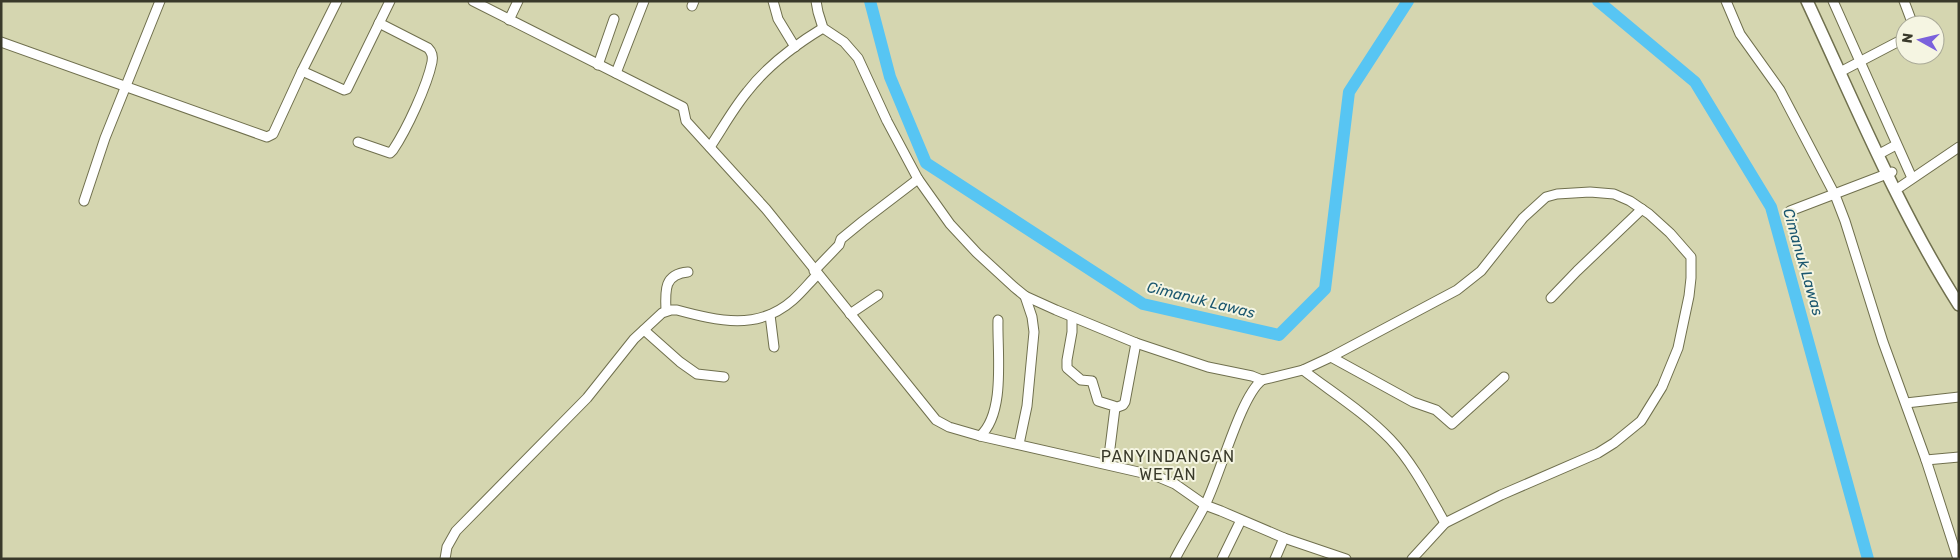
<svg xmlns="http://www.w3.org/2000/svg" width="1960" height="560" viewBox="0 0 1960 560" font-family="Rubik,sans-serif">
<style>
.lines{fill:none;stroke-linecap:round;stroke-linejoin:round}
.river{stroke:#57c5f3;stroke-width:12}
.minor-casing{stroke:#70704e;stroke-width:11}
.major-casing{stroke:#70704e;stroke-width:14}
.minor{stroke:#fff;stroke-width:9}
.major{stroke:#fff;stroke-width:11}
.labels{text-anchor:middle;stroke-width:4;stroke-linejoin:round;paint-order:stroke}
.water-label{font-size:15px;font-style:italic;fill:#1b576f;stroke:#f5f5e2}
.quarter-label{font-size:16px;letter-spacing:1px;fill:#39392a;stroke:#f5f5e2}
</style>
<rect width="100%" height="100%" fill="#d5d6b0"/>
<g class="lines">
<g class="river">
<path d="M870,1L890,77L926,163L1143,304L1279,335L1325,289L1349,92L1408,1"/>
<path d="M1598,1L1695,82L1771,207L1868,559"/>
</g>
<defs>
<g id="minor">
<path d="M473,1L683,107L686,121L766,209L936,420L949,427L980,436L1156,476L1175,484L1205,505L1221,511L1284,538L1346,559"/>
<path d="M773,1L778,19L795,47"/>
<path d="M816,1L818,12L823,28L844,42L858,58L887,121L918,179L950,224L977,253L1014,287L1025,296L1056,310L1136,343L1208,367L1252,376L1262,380"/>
<path d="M1726,1L1740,34L1780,90L1835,195L1845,221L1883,342L1926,460L1958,559"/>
<path d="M1833,1L1912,178"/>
<path d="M1904,1L1913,25"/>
<path d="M692,6L694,1"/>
<path d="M509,20L518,1"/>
<path d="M1,42L267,137L273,134L302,71L337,1"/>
<path d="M598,65L614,19"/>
<path d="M302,71L344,90L347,89L390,1"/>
<path d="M1840,72L1905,38"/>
<path d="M616,73L644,1"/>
<path d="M358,142L390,153L393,150C407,129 427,86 432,62C433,57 432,52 428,48L379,23"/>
<path d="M710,147C722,129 733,109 747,92C767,66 795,45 823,28"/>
<path d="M1883,152L1896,145"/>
<path d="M1900,187L1959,147"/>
<path d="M84,201L105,138L160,1"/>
<path d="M1790,211L1892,172"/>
<path d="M814,271L839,245L841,239L863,221L918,179"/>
<path d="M1551,298L1577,271L1642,209"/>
<path d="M666,311C665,290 664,274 688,272"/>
<path d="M850,314L878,295"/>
<path d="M770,315L774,347"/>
<path d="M1072,318V332L1067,360V368L1081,380L1092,381L1098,401L1114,406L1115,408L1108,464"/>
<path d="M644,330L680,362L697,374L724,377"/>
<path d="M1331,357L1413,402L1436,410L1452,424L1504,377"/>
<path d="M1303,370C1333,393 1364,412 1390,439C1413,463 1429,495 1445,523"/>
<path d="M1906,403L1959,397"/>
<path d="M1115,408L1123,405L1125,402L1136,343"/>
<path d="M980,436C1006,413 997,352 998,320"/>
<path d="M1019,444L1027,406L1034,332L1032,317L1025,296"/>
<path d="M1926,460L1959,457"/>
<path d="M445,559L447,547L456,531L587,398L634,339L662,313L671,310H677C718,321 758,331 793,300C802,292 809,283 817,275"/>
<path d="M1175,559C1184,541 1196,523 1205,505C1220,476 1240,397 1262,380L1303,370L1331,357L1457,290L1481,271L1523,218L1546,197L1557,194L1590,192L1614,194L1630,201L1649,214L1670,233L1691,257V278L1689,296L1678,348L1662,387L1641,421L1614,443L1598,453L1501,495L1445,523L1412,559"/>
<path d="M1222,559L1241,520"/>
<path d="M1275,559L1284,538"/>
</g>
<path id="major" d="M1807,1C1855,104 1898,209 1959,305"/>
</defs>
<use href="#minor" class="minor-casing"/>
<use href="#major" class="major-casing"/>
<use href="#minor" class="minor"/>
<use href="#major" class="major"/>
</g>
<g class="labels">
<g class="water-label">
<text transform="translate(1803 262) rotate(74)" y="5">Cimanuk Lawas</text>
<text transform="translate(1201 300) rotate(14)" y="5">Cimanuk Lawas</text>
</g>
<g class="quarter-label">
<text x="1168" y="462">PANYINDANGAN<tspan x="1168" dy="18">WETAN</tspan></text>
</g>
</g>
<rect width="1960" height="560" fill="none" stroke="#39392a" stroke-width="5"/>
<g transform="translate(1920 40) rotate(278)"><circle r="24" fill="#f5f5e2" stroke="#aaaa98"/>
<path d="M0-4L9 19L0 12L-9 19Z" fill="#7a61dc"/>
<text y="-8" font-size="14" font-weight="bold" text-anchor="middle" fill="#39392a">N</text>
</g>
</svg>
